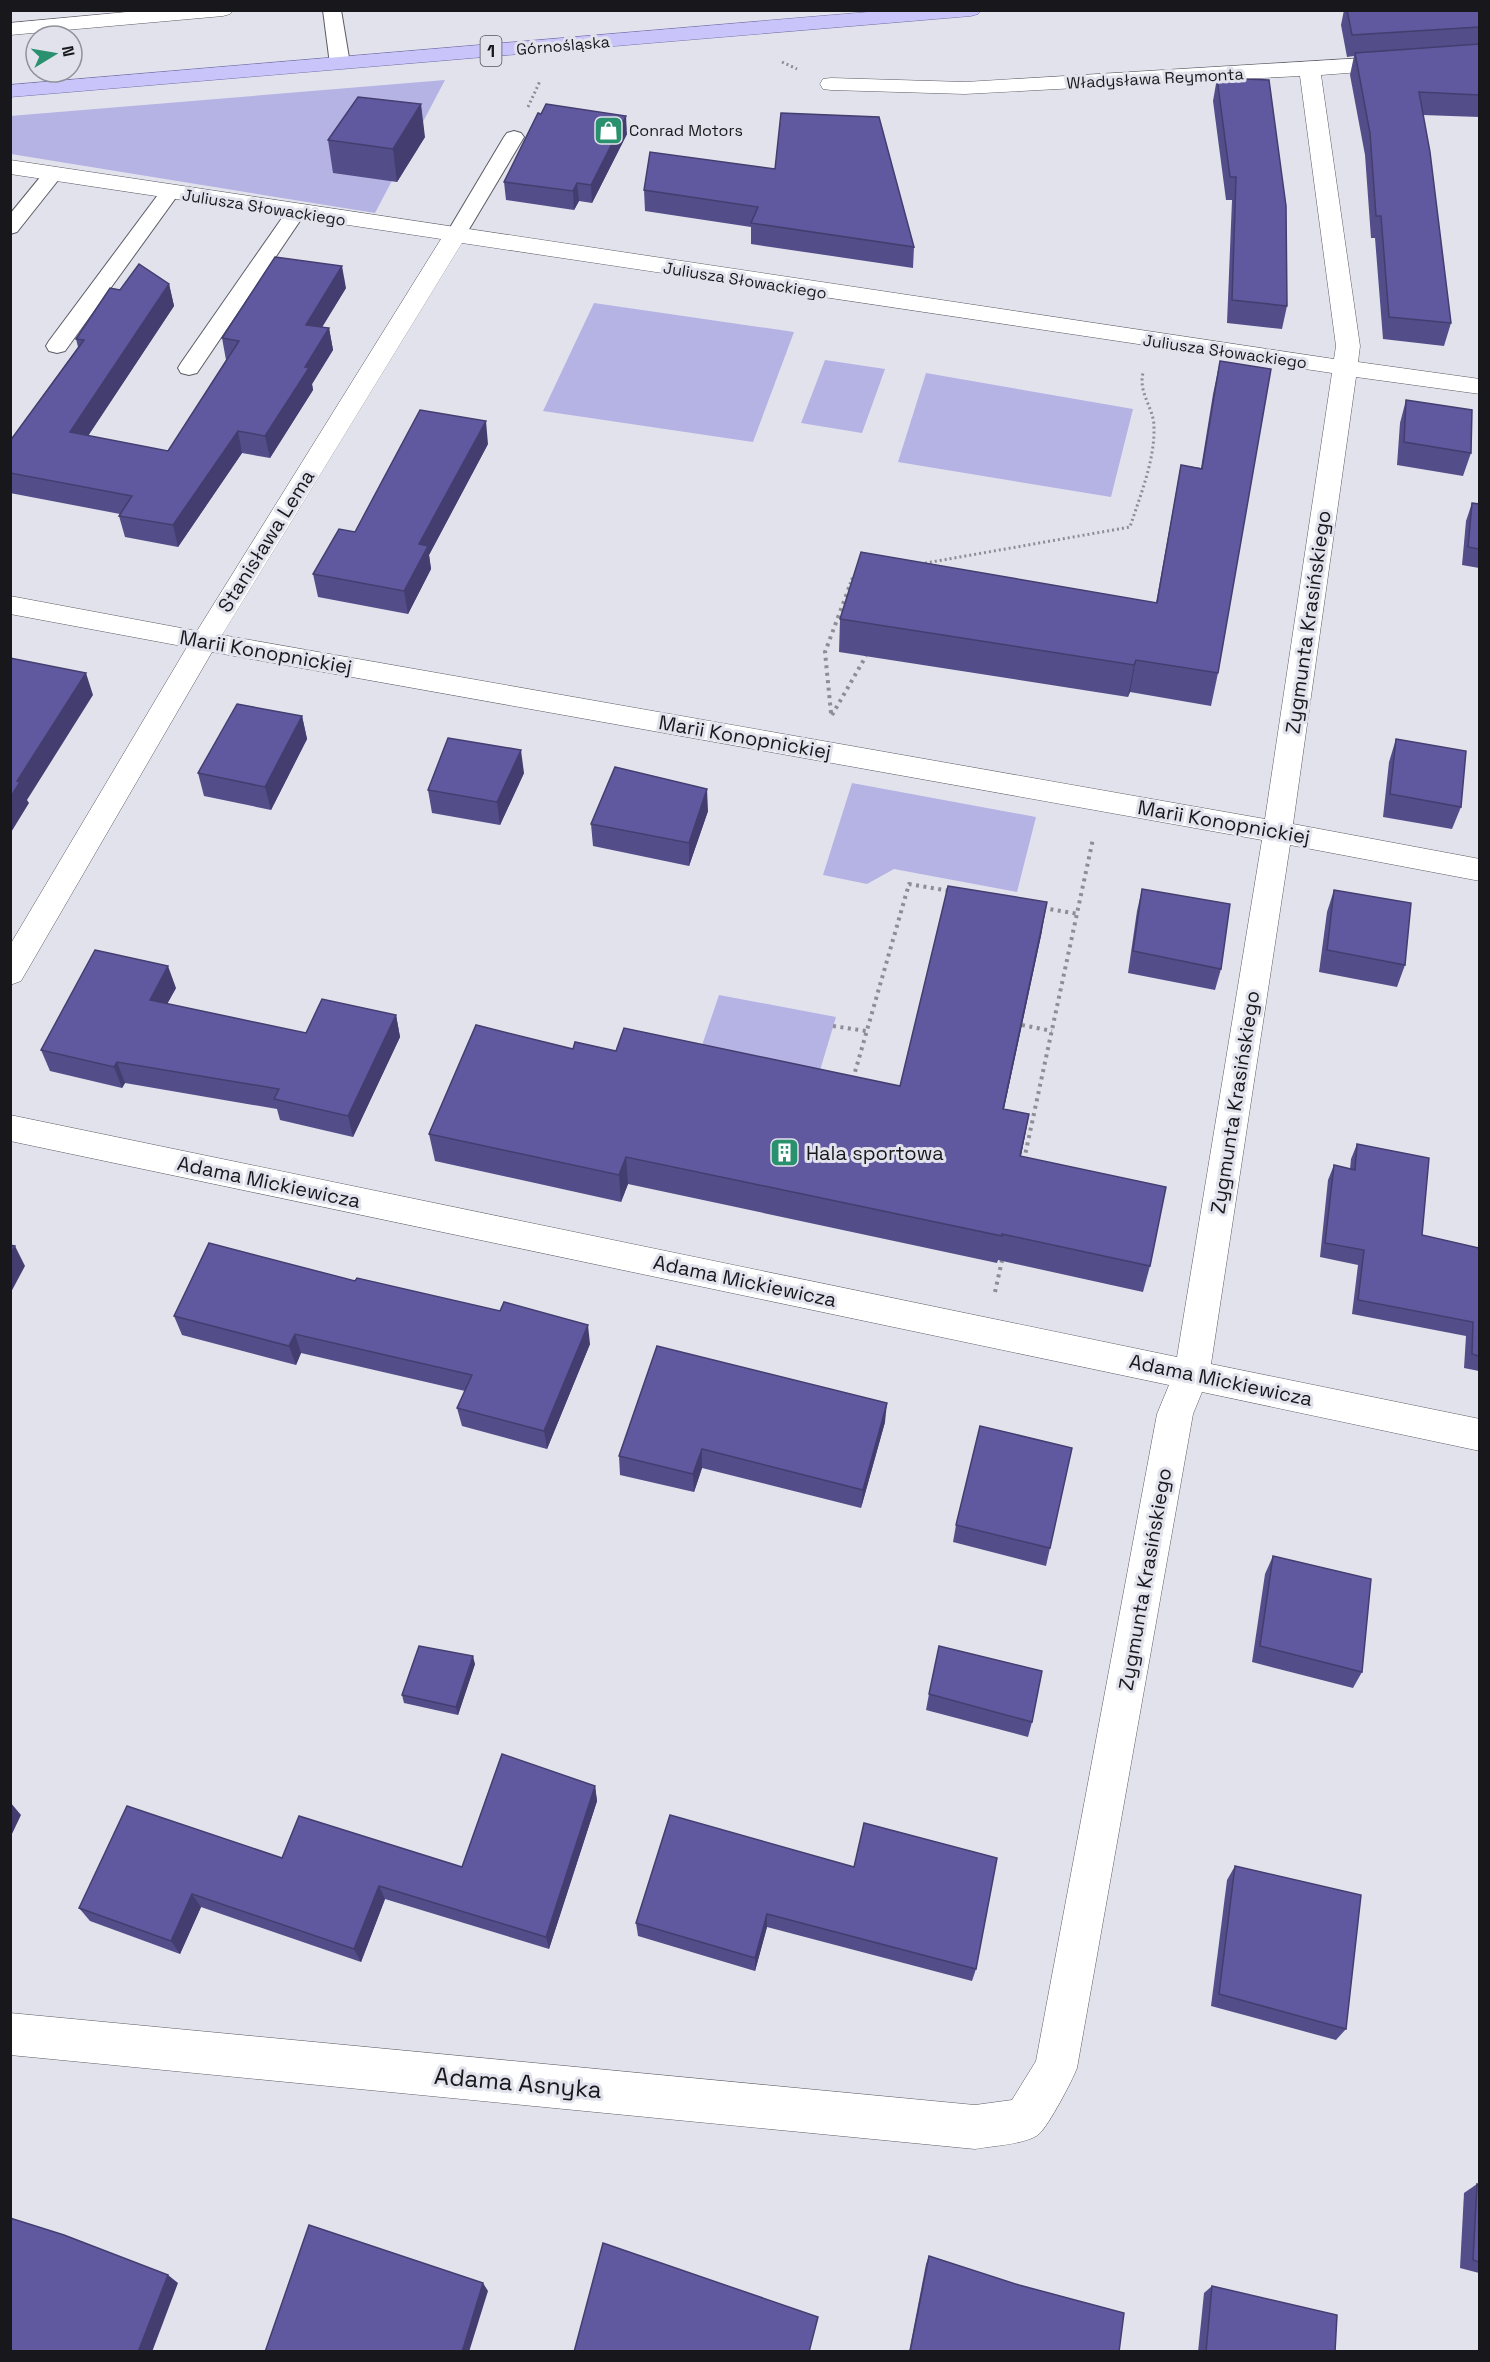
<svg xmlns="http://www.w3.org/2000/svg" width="1490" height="2362" viewBox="0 0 1490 2362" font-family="'Space Grotesk',sans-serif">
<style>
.green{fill:#b5b3e4}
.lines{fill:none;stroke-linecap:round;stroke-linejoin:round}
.service-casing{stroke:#5b5b64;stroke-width:2}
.minor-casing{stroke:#5b5b64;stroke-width:1}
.primary-casing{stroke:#7470aa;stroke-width:1}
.path-far1{stroke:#8d8d95;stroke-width:3;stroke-dasharray:2 3;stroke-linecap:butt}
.path{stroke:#8d8d95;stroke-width:4;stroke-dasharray:3 4.5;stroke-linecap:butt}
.service{fill:#fff;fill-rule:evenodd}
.minor{fill:#fff;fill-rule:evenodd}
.primary{fill:#c9c5fa;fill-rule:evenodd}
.wall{fill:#534d89}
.shaded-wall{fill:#433e6f}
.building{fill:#60599f;stroke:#433e6f;stroke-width:1.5}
.labels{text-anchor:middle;stroke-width:6;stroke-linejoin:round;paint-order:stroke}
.far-street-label{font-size:16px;fill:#18181c;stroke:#e2e2ed}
.far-poi-label{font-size:16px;fill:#18181c;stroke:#e2e2ed;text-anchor:start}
.shield{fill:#e2e2ed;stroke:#55555b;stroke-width:1.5}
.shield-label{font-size:18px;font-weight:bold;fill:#18181c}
.street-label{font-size:20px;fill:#18181c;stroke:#e2e2ed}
.poi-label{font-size:20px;fill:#18181c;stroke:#e2e2ed;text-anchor:start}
.near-street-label{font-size:24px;fill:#18181c;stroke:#e2e2ed}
</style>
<rect width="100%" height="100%" fill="#e2e2ed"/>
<g class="green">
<path d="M445,80L375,213L11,154L10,116Z"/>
<path d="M594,303L794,332L753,442L543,411Z"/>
<path d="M825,360L885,369L862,433L801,423Z"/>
<path d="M926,373L1133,409L1111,497L898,462Z"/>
<path d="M852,783L1036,817L1017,892L894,869L867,884L823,875Z"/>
<path d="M719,995L836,1017L815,1087L696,1063Z"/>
</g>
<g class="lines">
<defs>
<g id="service">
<path d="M323,10H341L350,64L347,68H333L330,64Z"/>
<path d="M514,131L521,133L524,137L465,236L462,240L455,242L448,240L445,236L504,137L507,133Z"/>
<path d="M53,168L60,170L63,174L17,232L10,234V214L46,170Z"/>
<path d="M170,186L177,188L180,192L65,351L57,353L49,351L46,346L49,341L163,188Z"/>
<path d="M296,206L303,208L306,212L197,373L189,375L181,373L178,368L181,363L289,208Z"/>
</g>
<g id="minor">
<path d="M148,10H233L230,14L223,16L10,35V23Z"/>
<path d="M1480,51V63L1321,75L1360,346L1358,362L1480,379V394L1356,377L1293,824L1480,859V881L1290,845L1211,1364L1480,1419V1451L1202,1392L1193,1414L1077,2068C1072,2081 1049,2125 1039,2134C1028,2144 991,2146 975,2149L10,2055V2013L975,2105L1012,2100L1036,2061L1157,1414L1169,1385L10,1141V1115L1177,1357L1262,840L212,652L21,981L10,985V945L187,647L10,614V596L197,631L441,239L10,174V160L1334,359L1336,346L1300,76L965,94L831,90L823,89L820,84L823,79L831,78L965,82ZM462,243L1332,373L1265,819L222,635Z"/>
</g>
<path id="primary" d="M892,10H981L978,14L971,16L10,97V85Z"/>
</defs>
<use href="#service" class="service-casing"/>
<use href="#minor" class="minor-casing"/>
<use href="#primary" class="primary-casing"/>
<g class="path-far1">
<path d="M782,62L797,69"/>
<path d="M528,107L540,81"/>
<path d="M920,564L1130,527C1140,496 1155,460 1154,427C1154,408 1138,393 1143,373"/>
<path d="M848,589L853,576L856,575"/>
</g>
<g class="path">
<path d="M831,713L825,652L849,588"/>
<path d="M832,715L866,656"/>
<path d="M1043,908L1078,914"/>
<path d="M1022,1025L1052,1031"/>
<path d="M833,1026L866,1031"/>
<path d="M853,1079L909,884L950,891"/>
<path d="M1024,1160L1093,839"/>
<path d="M995,1292L1003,1256"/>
</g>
<use href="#service" class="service"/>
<use href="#minor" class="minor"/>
<use href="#primary" class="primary"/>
</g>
<g class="wall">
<path d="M1344,10H1479V117L1423,115L1451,323L1444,346L1383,339L1375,238H1371L1365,155L1350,75L1354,56L1347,57L1341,25Z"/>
<path d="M1217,78L1287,306L1282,329L1227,323L1232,200H1226L1213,101Z"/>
<path d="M627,134L592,203L579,201L574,210L506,200L504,182Z"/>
<path d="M425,137L397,182L333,173L328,140Z"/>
<path d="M650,152L914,247L913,268L751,244V227L645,211L644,190Z"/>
<path d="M169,284L174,306L88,436L168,451L226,360L222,338L346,288L322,327L329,328L333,350L312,384L313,390L270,458L242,453L178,547L125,537L119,516L120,514L10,493V441L78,347L76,339L120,290Z"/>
<path d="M1220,361L1218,673L1211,706L1130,692L1128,697L839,652L840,619L1156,603L1181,465L1201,468L1213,394Z"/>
<path d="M1406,400L1471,453L1463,476L1397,465L1400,423Z"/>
<path d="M488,444L429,555L431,569L408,614L318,597L313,574L355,532Z"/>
<path d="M1472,503L1479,504V568L1462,565L1466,521Z"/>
<path d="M302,716L307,739L271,810L204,796L198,773Z"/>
<path d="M1396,739L1461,807L1452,829L1383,817L1389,762Z"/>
<path d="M524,773L500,825L432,813L428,790Z"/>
<path d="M708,811L689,866L593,846L591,824Z"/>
<path d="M1142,889L1221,969L1215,990L1128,973L1137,911Z"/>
<path d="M1334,890L1405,965L1397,987L1319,972L1327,912Z"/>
<path d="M1042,931L1004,1109L1029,1114L1021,1156L1150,1266L1143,1292L998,1260L997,1263L628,1184L621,1202L435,1161L429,1134L573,1049L616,1051L900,1086Z"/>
<path d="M176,988L167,1004L306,1033L396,1015L400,1037L353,1137L280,1120L277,1109L125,1083L122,1088L50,1071L41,1050Z"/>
<path d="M1357,1144L1422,1235L1479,1248V1371L1464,1368L1466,1336L1352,1314L1358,1265L1320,1257L1328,1180L1334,1165L1350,1169L1351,1159Z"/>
<path d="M174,1316L590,1344L547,1449L462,1426L457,1408L465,1391L301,1353L296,1365L182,1335Z"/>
<path d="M885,1422L861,1508L702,1468L694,1492L620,1475L619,1456Z"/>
<path d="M956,1525L1050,1548L1046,1566L953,1542Z"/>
<path d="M1273,1556L1362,1672L1353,1688L1252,1662L1265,1574Z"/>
<path d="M475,1664L458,1715L404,1703L402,1695Z"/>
<path d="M929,1694L1032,1722L1028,1737L926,1710Z"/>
<path d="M595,1786L597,1801L549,1949L385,1899L361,1962L201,1907L180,1954L90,1921L79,1908L282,1858L462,1867Z"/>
<path d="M670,1815L976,1969L972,1981L767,1927L755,1971L638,1936L636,1923Z"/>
<path d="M1235,1866L1346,2029L1336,2040L1211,2006L1227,1880Z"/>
<path d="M1477,2184L1479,2185V2273L1460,2268L1464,2193Z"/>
<path d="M929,2256L1119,2352H909L926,2264Z"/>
<path d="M1212,2286L1335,2352H1198L1204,2293Z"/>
</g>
<g class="shaded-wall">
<path d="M421,104L425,137L397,182L393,149Z"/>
<path d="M626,116L627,134L592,203L591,185Z"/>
<path d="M577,183L579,201L574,210L573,191Z"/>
<path d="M342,266L346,288L310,347L306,325Z"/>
<path d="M169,284L174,306L76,454L70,432Z"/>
<path d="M329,328L333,350L312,384L313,390L270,458L265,436L305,367Z"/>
<path d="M486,421L488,444L429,555L431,569L408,614L404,591L419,544Z"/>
<path d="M238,431L242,453L178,547L173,525Z"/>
<path d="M1136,660L1130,692L1128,697L1134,665Z"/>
<path d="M86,673L93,695L27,800L29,803L10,834V798L17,781Z"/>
<path d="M302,716L307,739L271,810L265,787Z"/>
<path d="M521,750L524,773L500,825L497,802Z"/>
<path d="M707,789L708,811L689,866V843Z"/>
<path d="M1047,902L1042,931L998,1136L1003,1109Z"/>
<path d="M168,966L176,988L157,1022L150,1000Z"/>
<path d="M396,1015L400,1037L353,1137L348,1116Z"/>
<path d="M117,1062L125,1083L122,1088L114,1067Z"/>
<path d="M1029,1114L1024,1141L1015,1183L1020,1156Z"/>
<path d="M626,1157L628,1184L621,1202L619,1175Z"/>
<path d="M15,1246L25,1266L10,1294V1255Z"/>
<path d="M588,1325L590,1344L547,1449L544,1431Z"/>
<path d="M295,1334L301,1353L296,1365L289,1346Z"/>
<path d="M887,1403L885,1422L861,1508L863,1490Z"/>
<path d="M702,1449V1468L694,1492L693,1474Z"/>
<path d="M473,1656L475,1664L458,1715L456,1707Z"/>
<path d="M595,1786L597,1801L549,1949L546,1937Z"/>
<path d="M10,1802L21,1815L10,1838Z"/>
<path d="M379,1886L385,1899L361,1962L354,1949Z"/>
<path d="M192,1894L201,1907L180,1954L171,1941Z"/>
<path d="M767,1914V1927L755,1971V1958Z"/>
<path d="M168,2275L178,2283L152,2352H138Z"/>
<path d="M483,2283L488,2291L469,2352H462Z"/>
</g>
<g class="building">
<path d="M1347,10H1479V27L1352,35Z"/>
<path d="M1479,44V95L1419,92L1430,152L1451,323L1389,317L1381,216H1376L1370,133L1355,53Z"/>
<path d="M1217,78L1269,80L1286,206L1287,306L1232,300L1236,177H1230Z"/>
<path d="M358,97L421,104L393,149L328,140Z"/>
<path d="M546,104L626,116L591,185L577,183L573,191L504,182L538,113L541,114Z"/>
<path d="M781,113L879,117L914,247L751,223L758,207L644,190L650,152L775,169Z"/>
<path d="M275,257L342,266L306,325L329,328L305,367L309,368L265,436L238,431L173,525L119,516L132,496L10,473V441L84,340L76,339L110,288L120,290L139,264L169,284L70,432L168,451L239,341L222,338Z"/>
<path d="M1220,361L1271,369L1218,673L1136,660L1134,665L840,619L861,552L1157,603L1181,465L1202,469Z"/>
<path d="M1406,400L1472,410L1471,453L1404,442Z"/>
<path d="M420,410L486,421L419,544L428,546L404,591L313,574L339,529L355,532Z"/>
<path d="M1472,503L1479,504V549L1468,547Z"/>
<path d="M10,658L86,673L17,781L20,782L10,798Z"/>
<path d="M237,704L302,716L265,787L198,773Z"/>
<path d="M448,738L521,750L497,802L428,790Z"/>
<path d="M1396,739L1466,751L1461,807L1390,794Z"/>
<path d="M615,767L707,789L689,843L591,824Z"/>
<path d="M948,886L1047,902L1003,1109L1029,1114L1020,1156L1166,1187L1150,1266L1002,1234V1236L626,1157L619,1175L429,1134L476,1025L573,1049L575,1042L616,1051L624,1028L900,1086Z"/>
<path d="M1142,889L1230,904L1221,969L1133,951Z"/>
<path d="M1334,890L1411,903L1405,965L1327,950Z"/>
<path d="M95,950L168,966L150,1000L306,1033L322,999L396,1015L348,1116L274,1099L279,1089L117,1062L114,1067L41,1050Z"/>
<path d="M1357,1144L1429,1158L1422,1235L1479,1248V1356L1472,1354L1473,1322L1358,1300L1364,1250L1325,1243L1334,1165L1355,1170Z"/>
<path d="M209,1243L355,1281L357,1278L500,1311L504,1302L588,1325L544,1431L457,1408L472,1375L295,1334L289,1346L174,1316Z"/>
<path d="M10,1245L15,1246L10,1255Z"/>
<path d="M657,1346L887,1403L863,1490L702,1449L693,1474L619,1456Z"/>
<path d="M980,1426L1072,1448L1050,1548L956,1525Z"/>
<path d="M1273,1556L1371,1579L1362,1672L1260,1646Z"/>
<path d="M419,1646L473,1656L456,1707L402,1695Z"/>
<path d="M939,1646L1042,1671L1032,1722L929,1694Z"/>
<path d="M502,1754L595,1786L546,1937L379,1886L354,1949L192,1894L171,1941L79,1908L127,1806L282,1858L299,1816L462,1867Z"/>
<path d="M670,1815L854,1867L864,1823L997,1858L976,1969L767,1914L755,1958L636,1923Z"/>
<path d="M1235,1866L1361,1895L1346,2029L1219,1994Z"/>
<path d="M1477,2184L1479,2185V2262L1473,2260Z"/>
<path d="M10,2218L64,2235L168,2275L138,2352H10Z"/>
<path d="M309,2225L483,2283L462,2352H265Z"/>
<path d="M603,2243L818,2317L809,2352H574Z"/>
<path d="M929,2256L1019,2285L1124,2313L1119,2352H910Z"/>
<path d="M1212,2286L1337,2315L1335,2352H1206Z"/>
</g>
<defs>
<symbol id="shop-square" viewBox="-11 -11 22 22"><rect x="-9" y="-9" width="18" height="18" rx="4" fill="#2a916e" stroke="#e2e2ed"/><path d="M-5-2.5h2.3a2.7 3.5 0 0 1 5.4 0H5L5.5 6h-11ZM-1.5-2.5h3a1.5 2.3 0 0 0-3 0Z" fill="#fff"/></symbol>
<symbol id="building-square" viewBox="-11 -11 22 22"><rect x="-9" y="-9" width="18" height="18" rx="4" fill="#2a916e" stroke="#e2e2ed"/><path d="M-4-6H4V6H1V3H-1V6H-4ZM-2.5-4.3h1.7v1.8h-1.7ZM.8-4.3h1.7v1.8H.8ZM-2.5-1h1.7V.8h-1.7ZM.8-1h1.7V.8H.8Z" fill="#fff"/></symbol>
</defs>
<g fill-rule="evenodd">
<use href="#shop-square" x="592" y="114" width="33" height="33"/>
<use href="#building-square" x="768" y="1136" width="33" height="33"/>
</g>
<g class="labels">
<g class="far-street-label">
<text transform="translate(563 45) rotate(-5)" y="6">Górnośląska</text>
<text transform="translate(1155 78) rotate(-3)" y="6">Władysława Reymonta</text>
<text transform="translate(264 207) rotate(9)" y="6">Juliusza Słowackiego</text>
<text transform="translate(745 280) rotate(9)" y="6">Juliusza Słowackiego</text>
<text transform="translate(1225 351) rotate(8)" y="6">Juliusza Słowackiego</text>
</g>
<g class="far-poi-label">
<text x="629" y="136">Conrad Motors</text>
</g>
<rect class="shield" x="480.5" y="36" width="21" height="30" rx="4.5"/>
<g class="shield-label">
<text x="491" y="57">1</text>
</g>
<g class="street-label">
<text transform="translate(266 541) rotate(-58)" y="7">Stanisława Lema</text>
<text transform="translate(1308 622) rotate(-82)" y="7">Zygmunta Krasińskiego</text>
<text transform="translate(266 652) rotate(10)" y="7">Marii Konopnickiej</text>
<text transform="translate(745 737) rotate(10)" y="7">Marii Konopnickiej</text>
<text transform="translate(1224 822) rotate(10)" y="7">Marii Konopnickiej</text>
<text transform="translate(1235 1102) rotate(-81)" y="7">Zygmunta Krasińskiego</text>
<text transform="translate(269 1182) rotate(12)" y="7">Adama Mickiewicza</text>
<text transform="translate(745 1281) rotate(12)" y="7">Adama Mickiewicza</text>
<text transform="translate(1221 1380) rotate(12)" y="7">Adama Mickiewicza</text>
<text transform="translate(1145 1579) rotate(-80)" y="7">Zygmunta Krasińskiego</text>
</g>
<g class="poi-label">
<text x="806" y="1160">Hala sportowa</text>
</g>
<g class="near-street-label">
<text transform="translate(518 2083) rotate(5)" y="8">Adama Asnyka</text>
</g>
</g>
<rect width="1490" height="2362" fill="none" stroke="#18181c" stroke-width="24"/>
<g transform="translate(54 54) rotate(79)"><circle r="28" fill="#e2e2ed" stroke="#919199" stroke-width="1.5"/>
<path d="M0-4.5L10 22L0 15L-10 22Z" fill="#2a916e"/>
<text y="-9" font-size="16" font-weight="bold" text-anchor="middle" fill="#18181c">N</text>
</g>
</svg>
